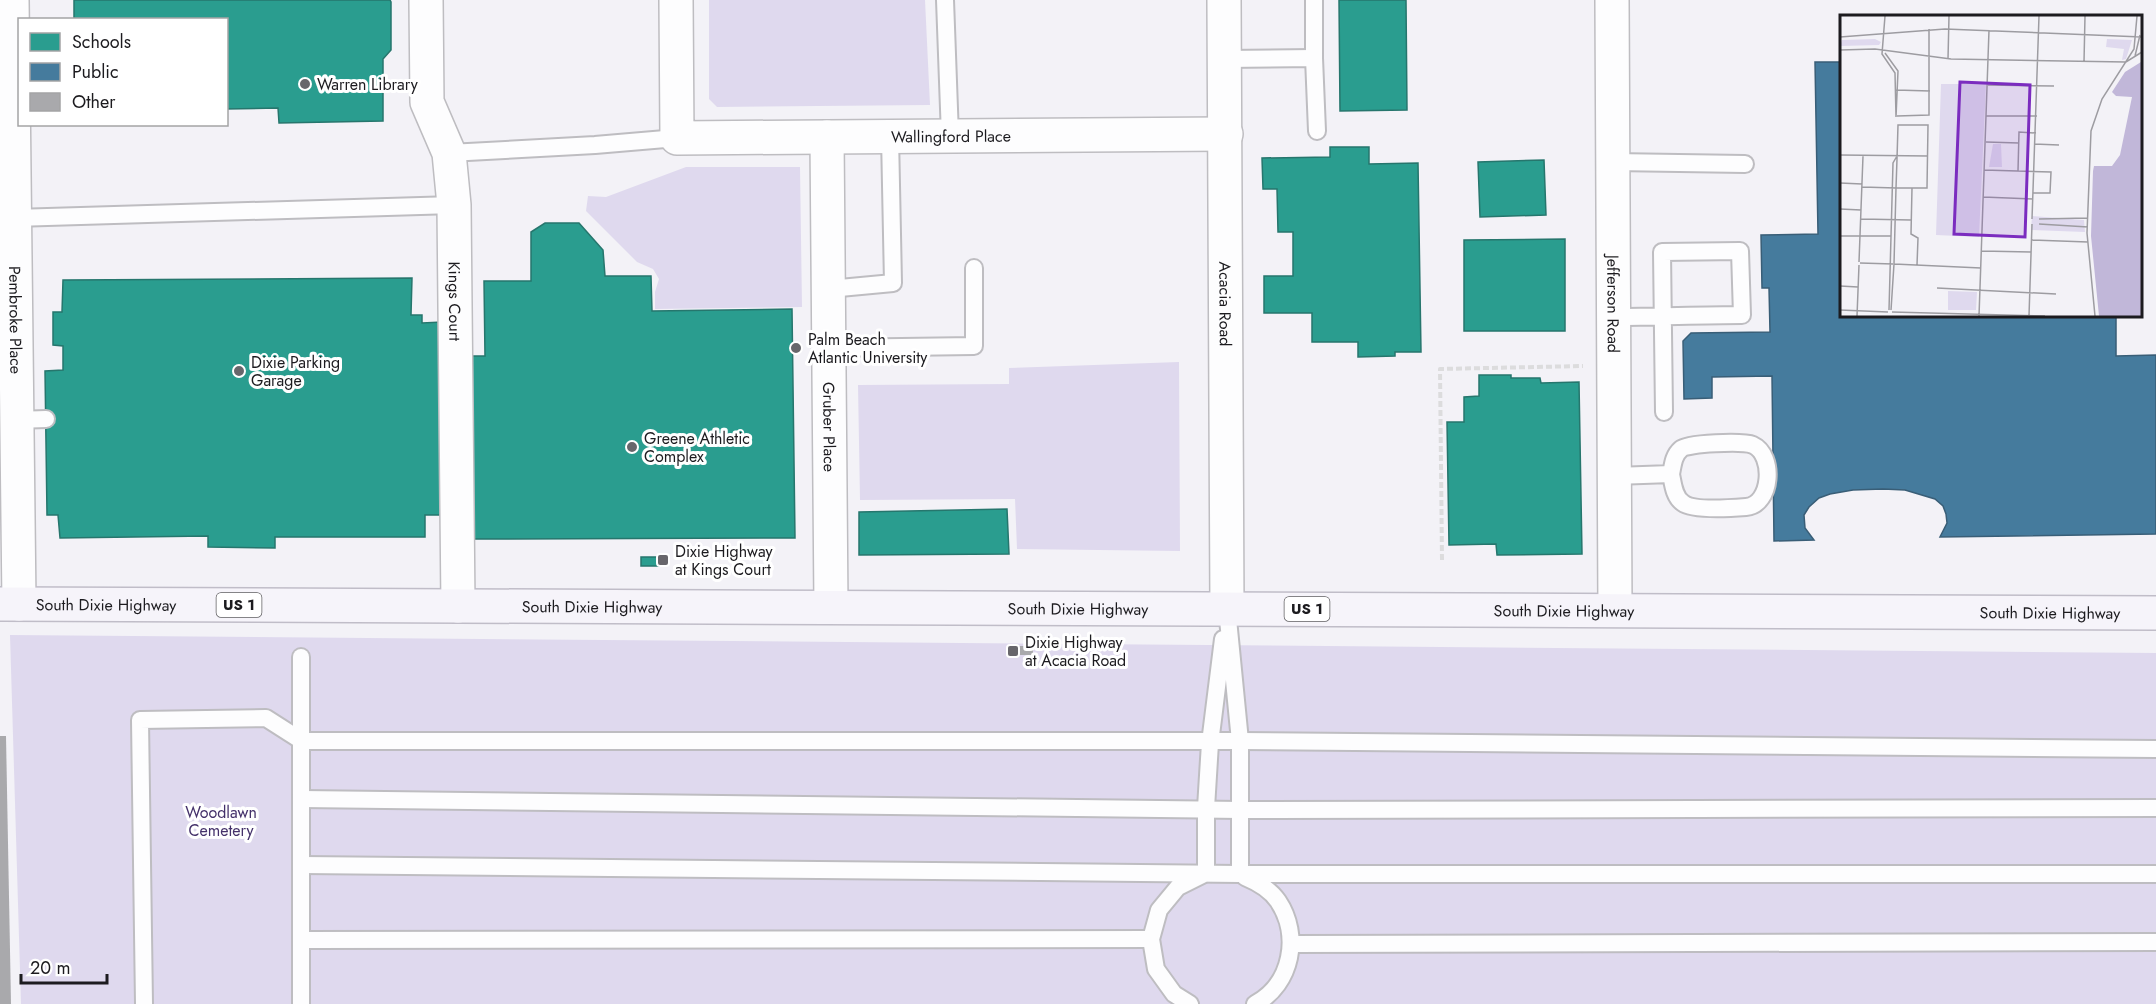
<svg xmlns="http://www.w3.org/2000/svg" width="2156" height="1004" viewBox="0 0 2156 1004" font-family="Jost,sans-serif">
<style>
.green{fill:#dfd9ee}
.schools{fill:#2a9d8f;stroke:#26766d;stroke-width:1.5}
.public{fill:#457b9d;stroke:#395e77;stroke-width:1.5}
.building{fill:#a9a9ac}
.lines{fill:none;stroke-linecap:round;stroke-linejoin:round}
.lane-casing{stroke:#bebdc1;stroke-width:20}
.street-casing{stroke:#bebdc1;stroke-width:36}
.primary-casing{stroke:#c0bdc8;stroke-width:36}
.path{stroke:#dcdcdd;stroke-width:4;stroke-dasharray:6 3;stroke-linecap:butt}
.lane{stroke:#fdfdfe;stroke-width:16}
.street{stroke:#fdfdfe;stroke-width:33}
.primary{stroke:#f6f4fa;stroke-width:33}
.poi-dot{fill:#67666b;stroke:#fff;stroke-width:2}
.labels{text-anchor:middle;stroke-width:6;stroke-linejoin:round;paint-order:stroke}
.shield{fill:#fff;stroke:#605f62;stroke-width:1.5}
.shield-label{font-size:15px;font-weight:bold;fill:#1c1b1f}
.poi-label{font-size:16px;fill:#1c1b1f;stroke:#fff;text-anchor:start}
.street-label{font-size:16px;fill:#1c1b1f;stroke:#fff}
.park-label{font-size:16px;fill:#44316a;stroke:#fff}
.inset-road{fill:none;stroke:#9d9ca1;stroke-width:1.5}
.view{fill:#7b2cbf;fill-opacity:0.15;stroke:#7b2cbf;stroke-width:3}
.inset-edge{fill:none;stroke:#1c1b1f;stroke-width:3}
</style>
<rect width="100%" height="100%" fill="#f3f2f7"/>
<g class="green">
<path d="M709,0H925L930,105L717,107L709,99Z"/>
<path d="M686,167H800L802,307L655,309V292L659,279L653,269L637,262L586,211L588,196L606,197Z"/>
<path d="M1179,362L1180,551L1017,549L1015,499L860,500L858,385L1009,384V368Z"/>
<path d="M10,635L2156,653V1004H21Z"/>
</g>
<g class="schools">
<path d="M74,0H390L391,2V50L383,59V121L279,123L278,108L226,109V20H74Z"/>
<path d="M1339,0H1406L1407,110L1340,111Z"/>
<path d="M1330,147H1369V164L1418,163L1421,352H1395V356L1358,357V342H1312V313H1264V276H1293V232H1278L1277,189H1263L1262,158L1330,157Z"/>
<path d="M1544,160L1546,215L1480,217L1478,162Z"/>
<path d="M545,223H579L603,250L605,276H651L652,311L792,309L795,538L472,539L471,356H485L484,281H531V232Z"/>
<path d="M1565,239V331H1464V240Z"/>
<path d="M412,278L411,315H422V323L442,322L441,515H425V537H275V548L208,547V536L60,538L58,515H47L45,371L63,370V346L53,345V312H62L63,280Z"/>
<path d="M1479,375H1511V378H1540L1541,383L1579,382L1582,554L1497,555L1496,544L1449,545L1447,422H1464V397L1479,396Z"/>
<path d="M1007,509L1009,554L859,555V512Z"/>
<rect x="641" y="557" width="21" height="9"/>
</g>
<path class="public" d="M1815,62H1841V315H2116V356L2156,355V534L1940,537L1947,523L1946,514L1943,506L1935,499L1905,490L1883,489L1853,490L1830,494L1819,498L1809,507L1804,515L1805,528L1814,540L1774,541L1772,376L1712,377V398L1684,399L1683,341L1691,333L1770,332L1769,288H1762L1761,235L1818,234Z"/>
<g class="building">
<rect x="1015" y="646" width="18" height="9"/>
<path d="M0,736H6L11,1004H0Z"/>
</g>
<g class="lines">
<defs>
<g id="lane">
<path d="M945,0L950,136"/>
<path d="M1314,0V58"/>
<path d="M1225,59L1314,58L1317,131"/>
<path d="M449,153L595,145L677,138"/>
<path d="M1613,162L1745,164"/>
<path d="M14,218L454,205"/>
<path d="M829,289L893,283L890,136"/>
<path d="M1614,317C1657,317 1699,315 1742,315L1740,251L1662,252L1664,412"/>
<path d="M829,348L974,346V268"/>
<path d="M16,420L46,419"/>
<path d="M1615,476L1671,474C1673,484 1674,497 1683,503C1693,511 1733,508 1746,507C1772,505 1775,455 1753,445C1743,441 1687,443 1681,449C1673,456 1673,465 1671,474"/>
<path d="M1227,609L1240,741V874"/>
<path d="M301,657V1004"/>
<path d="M302,799L1241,810L2156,808"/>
<path d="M302,865L1240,874H2156"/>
<path d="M1206,873V808L1210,743L1223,639"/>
<path d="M1245,877C1257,882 1270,889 1278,901C1301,935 1292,984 1255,1004"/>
<path d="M301,940L1151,939"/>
<path d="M1292,944L2156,942"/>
<path d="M144,1004L140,720L266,718L302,741H1240L2156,749"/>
<path d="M1190,1004L1174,994L1156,969L1151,939L1159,910L1178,887L1202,875"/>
</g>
<g id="street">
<path id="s1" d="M12,0L19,604"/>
<path id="s2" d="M426,0L427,102L449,153L454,205L458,606"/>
<path id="s3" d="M676,0L677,138L1226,134"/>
<path id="s4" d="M1224,0L1227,609"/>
<path id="s5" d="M1612,0L1615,610"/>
<path id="s6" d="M827,137L831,607"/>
</g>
<g id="primary">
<path id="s7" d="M0,604L2156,613"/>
</g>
</defs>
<use href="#lane" class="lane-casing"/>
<use href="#street" class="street-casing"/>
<use href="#primary" class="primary-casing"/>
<path class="path" d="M1442,560L1440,369L1583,366"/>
<use href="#lane" class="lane"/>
<use href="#street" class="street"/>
<use href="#primary" class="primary"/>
</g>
<g class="poi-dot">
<circle cx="305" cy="84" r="6"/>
<circle cx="796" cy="348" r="6"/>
<circle cx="239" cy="371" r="6"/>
<circle cx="632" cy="447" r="6"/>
<rect x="657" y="554" width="12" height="12" rx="3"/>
<rect x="1007" y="645" width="12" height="12" rx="3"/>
</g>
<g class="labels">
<g class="shield">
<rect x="216.5" y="593" width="45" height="24" rx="4.5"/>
<rect x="1284.5" y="597" width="45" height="24" rx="4.5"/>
</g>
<g class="shield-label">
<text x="239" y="610">US 1</text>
<text x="1307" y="614">US 1</text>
</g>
<g class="poi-label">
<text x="317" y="90">Warren Library</text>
<text x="808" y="345">Palm Beach<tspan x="808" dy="18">Atlantic University</tspan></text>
<text x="251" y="368">Dixie Parking<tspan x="251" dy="18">Garage</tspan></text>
<text x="644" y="444">Greene Athletic<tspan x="644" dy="18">Complex</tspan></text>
<text x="675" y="557">Dixie Highway<tspan x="675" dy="18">at Kings Court</tspan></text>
<text x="1025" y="648">Dixie Highway<tspan x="1025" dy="18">at Acacia Road</tspan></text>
</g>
<g class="street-label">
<text dy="6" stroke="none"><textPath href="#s3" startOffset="412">Wallingford Place</textPath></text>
<text dy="6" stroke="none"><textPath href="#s2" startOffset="306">Kings Court</textPath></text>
<text dy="6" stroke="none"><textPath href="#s4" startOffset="304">Acacia Road</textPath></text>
<text dy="6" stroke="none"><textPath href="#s5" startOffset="304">Jefferson Road</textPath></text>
<text dy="6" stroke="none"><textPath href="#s1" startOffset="320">Pembroke Place</textPath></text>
<text dy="6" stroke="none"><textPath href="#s6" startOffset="290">Gruber Place</textPath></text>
<text dy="6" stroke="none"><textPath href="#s7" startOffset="106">South Dixie Highway</textPath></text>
<text dy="6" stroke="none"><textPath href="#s7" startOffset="592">South Dixie Highway</textPath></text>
<text dy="6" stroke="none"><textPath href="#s7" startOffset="1078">South Dixie Highway</textPath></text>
<text dy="6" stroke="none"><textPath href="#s7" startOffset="1564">South Dixie Highway</textPath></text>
<text dy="6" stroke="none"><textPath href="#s7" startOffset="2050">South Dixie Highway</textPath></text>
</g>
<g class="park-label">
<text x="221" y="818">Woodlawn<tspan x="221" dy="18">Cemetery</tspan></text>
</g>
</g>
<g transform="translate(1840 15)">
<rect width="302" height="302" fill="#f3f2f7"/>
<path d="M35,24L41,27L39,30L0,31L2,25ZM267,24L292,25L286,44L282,45L284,34L266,32ZM101,69H146L139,222L96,220ZM153,129H161L162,152H149ZM192,201L244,205L245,217L191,215ZM108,276L137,277L136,295H108Z" fill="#dfd9ee"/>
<path d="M301,47V301H259L251,221L253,156L254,151H272L280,140L292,82L276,81L272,77L285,57Z" fill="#c1b7d9"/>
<path class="inset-road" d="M45,1L42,39L55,58L56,102M0,22L105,14L302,22M0,35L35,34L111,44L286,47L302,37M45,38L58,56L56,102M295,41L300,20M108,44L109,1M244,47L245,1M148,70L214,71M56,75L90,76M57,101L89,100V14M146,101H197M146,127L179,128M194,129L219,130M0,140L88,141M144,155L211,157L210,178H193M178,156L179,117L196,118M0,168L22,169M22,172L56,173H87L88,110H58L57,144L56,173L54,249L51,295M72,173L71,219L78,223L77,250M143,182L193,184M0,194L21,195M21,204L71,205M192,204L199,1M199,204L248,203M199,209L248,212M0,221H51M191,225L248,227M141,236L191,237M19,247L23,141M20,248L53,249M54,249L141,253M0,271L18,272M97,273L216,279M0,295L48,297M49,295L53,148L57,141M52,297L205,301M17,301L19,250M139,301L149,15M189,301L192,209M255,301L247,218L251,116L262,84L294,34L297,1"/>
<path class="view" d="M120,67L190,70L185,222L114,219Z"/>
<rect width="302" height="302" class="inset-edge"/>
</g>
<rect x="18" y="18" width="210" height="108" fill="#ffffff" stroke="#a4a4a5" stroke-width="1.5"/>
<rect x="30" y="33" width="30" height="18" fill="#2a9d8f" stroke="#a4a4a5" stroke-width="1.5"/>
<text x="72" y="48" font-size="18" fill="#1c1b1f">Schools</text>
<rect x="30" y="63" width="30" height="18" fill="#457b9d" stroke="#a4a4a5" stroke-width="1.5"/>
<text x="72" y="78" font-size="18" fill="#1c1b1f">Public</text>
<rect x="30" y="93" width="30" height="18" fill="#a9a9ac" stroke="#a4a4a5" stroke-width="1.5"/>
<text x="72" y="108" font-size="18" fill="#1c1b1f">Other</text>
<path d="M21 974v9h86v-9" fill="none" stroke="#1c1b1f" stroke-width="3"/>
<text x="30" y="974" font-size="18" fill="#1c1b1f" stroke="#ffffff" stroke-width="4.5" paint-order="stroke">20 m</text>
</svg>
